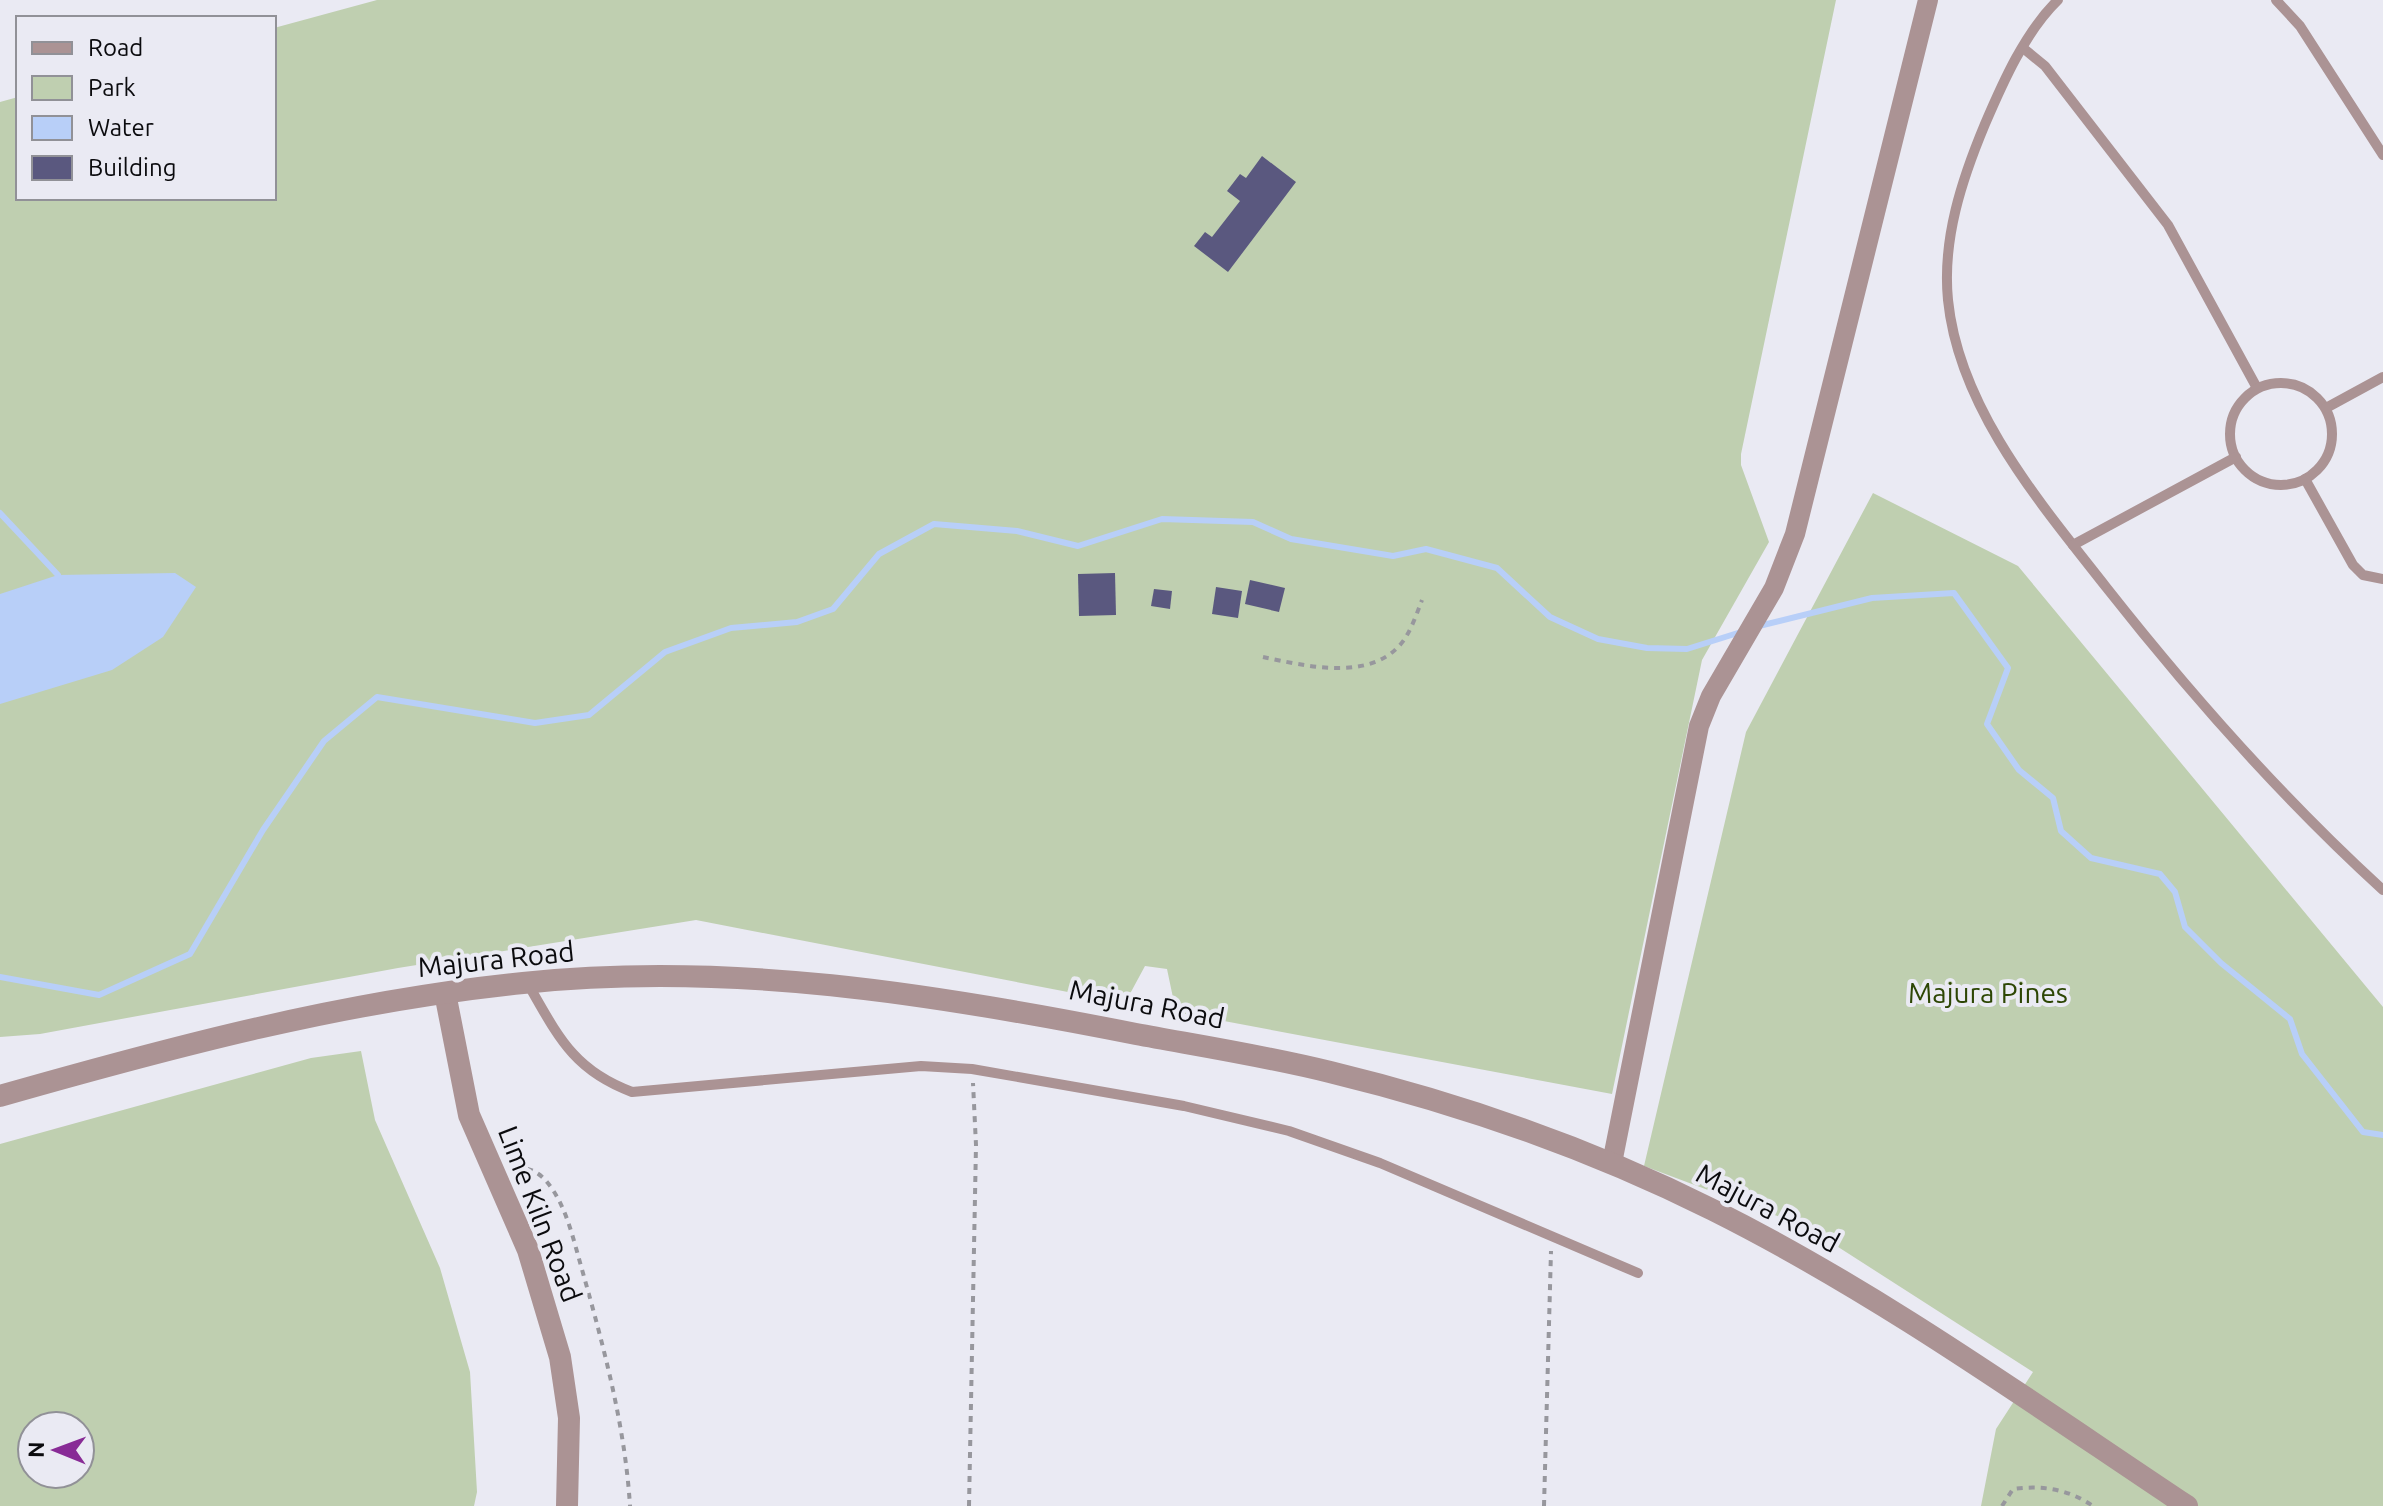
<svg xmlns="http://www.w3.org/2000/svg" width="2383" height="1506" viewBox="0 0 2383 1506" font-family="Ubuntu,sans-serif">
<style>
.green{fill:#bfcfb0;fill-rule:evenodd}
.water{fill:#b8cff8}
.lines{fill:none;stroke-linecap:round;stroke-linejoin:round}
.stream{stroke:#b8cff8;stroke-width:6}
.building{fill:#5a587f}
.path{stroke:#97979d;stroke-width:4;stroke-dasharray:6 6;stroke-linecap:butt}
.service{stroke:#ab9394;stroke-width:10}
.minor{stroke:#ab9394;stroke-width:20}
.tertiary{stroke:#ab9394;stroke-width:22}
.labels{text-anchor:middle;stroke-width:8;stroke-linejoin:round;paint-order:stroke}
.street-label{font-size:28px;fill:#0b0b0e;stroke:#eaeaf3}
.park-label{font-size:28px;fill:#2d4604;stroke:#eaeaf3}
</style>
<rect width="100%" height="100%" fill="#eaeaf3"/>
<g class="green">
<path d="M377,0H1836L1741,454V465L1769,542L1702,660L1612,1094L1176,1012L1167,969L1145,966L1125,1003L696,920L398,968L40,1034L0,1037V102L18,97V198H274V28Z"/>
<path d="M1873,493L2018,566L2383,1007V1506H1981L1996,1429L2033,1372L1807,1227L1644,1166L1746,732Z"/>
<path d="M361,1051L375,1120L440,1268L470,1372L477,1492L474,1506H0V1144L311,1058ZM80,1426V1474H32V1426Z"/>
</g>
<path class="water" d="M175,573L196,587L163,637L112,670L0,704V594L58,575Z"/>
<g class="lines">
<g class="stream">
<path d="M0,513L58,575"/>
<path d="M1759,626L1872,598L1954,593L2008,668L1987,724L2019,770L2053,798L2061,831L2091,858L2160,874L2175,892L2185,927L2221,963L2290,1019L2302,1054L2363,1132L2383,1135"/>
<path d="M0,977L99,995L190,954L263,830L324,741L377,697L535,723L589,715L665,652L731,628L797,622L833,609L879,554L934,524L1017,531L1078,546L1162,519L1253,522L1291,539L1393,556L1426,549L1497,568L1550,617L1598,639L1647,648L1687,649L1741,632"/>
</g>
</g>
<g class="building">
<path d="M1262,156L1296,182L1228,272L1194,246L1205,232L1212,237L1240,201L1227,191L1240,174L1246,178Z"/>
<path d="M1115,573L1116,615L1079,616L1078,574Z"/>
<path d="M1250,580L1285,588L1279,612L1245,604Z"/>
<path d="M1216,587L1242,591L1238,618L1212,614Z"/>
<path d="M1154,589L1172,591L1170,609L1151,606Z"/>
</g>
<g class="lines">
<g class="path">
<path d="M1263,657C1306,666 1373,683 1404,640C1412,628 1417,613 1422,600"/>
<path d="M515,1167C528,1167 539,1172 547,1182C566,1205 573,1238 581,1266C603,1344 625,1425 630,1506"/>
<path d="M969,1506L976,1145L973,1083"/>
<path d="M1544,1506L1551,1251"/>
<path d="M2002,1506L2013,1489C2042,1485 2068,1489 2093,1506"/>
</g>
<g class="service">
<path d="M2058,0C2025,32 2003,82 1985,124C1962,179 1942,239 1948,300C1959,409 2041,504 2106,587C2191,695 2281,797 2383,890"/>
<path d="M2276,0L2300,26L2383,155"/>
<path d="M2023,48L2045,66L2168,225L2257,388"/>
<circle cx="2281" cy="434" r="51"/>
<path d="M2326,408L2383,377"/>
<path d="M2305,479L2353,565L2363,575L2383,579"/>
<path d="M2073,545L2236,457"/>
<path d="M528,984C558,1036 573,1070 632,1092L921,1066L972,1069L1184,1106L1289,1131L1380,1163L1638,1273"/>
</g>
<path class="minor" d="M1612,1163L1699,726L1711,696L1774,588L1795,534L1928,0"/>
<g class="tertiary">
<path d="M445,993L469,1115L528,1250L560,1357L569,1418L567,1506"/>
<path d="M0,1096C172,1047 344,1001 523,983C730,961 934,994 1136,1034C1201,1046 1266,1056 1330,1072C1462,1104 1591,1149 1713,1210C1879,1293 2032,1403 2187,1506"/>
</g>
</g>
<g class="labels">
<g class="street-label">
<text transform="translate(496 959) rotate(-6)" y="10">Majura Road</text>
<text transform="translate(1147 1004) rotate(11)" y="10">Majura Road</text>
<text transform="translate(1768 1208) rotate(28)" y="10">Majura Road</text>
<text transform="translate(540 1214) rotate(69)" y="10">Lime Kiln Road</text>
</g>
<g class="park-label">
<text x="1988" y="1003">Majura Pines</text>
</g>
</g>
<rect x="16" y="16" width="260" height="184" fill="#eaeaf3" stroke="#919197" stroke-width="2"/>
<rect x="32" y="42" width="40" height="12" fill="#ab9394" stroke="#919197" stroke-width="2"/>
<text x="88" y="56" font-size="24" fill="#0b0b0e">Road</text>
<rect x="32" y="76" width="40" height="24" fill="#bfcfb0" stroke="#919197" stroke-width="2"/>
<text x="88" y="96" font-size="24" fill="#0b0b0e">Park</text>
<rect x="32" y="116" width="40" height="24" fill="#b8cff8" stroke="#919197" stroke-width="2"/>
<text x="88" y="136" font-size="24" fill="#0b0b0e">Water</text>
<rect x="32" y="156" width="40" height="24" fill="#5a587f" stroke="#919197" stroke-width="2"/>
<text x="88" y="176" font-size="24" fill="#0b0b0e">Building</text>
<g transform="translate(56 1450) rotate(271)"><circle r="38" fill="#eaeaf3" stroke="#919197" stroke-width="2"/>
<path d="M0-6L14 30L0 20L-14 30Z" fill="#882b96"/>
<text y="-12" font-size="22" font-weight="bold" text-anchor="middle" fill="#0b0b0e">N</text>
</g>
</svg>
